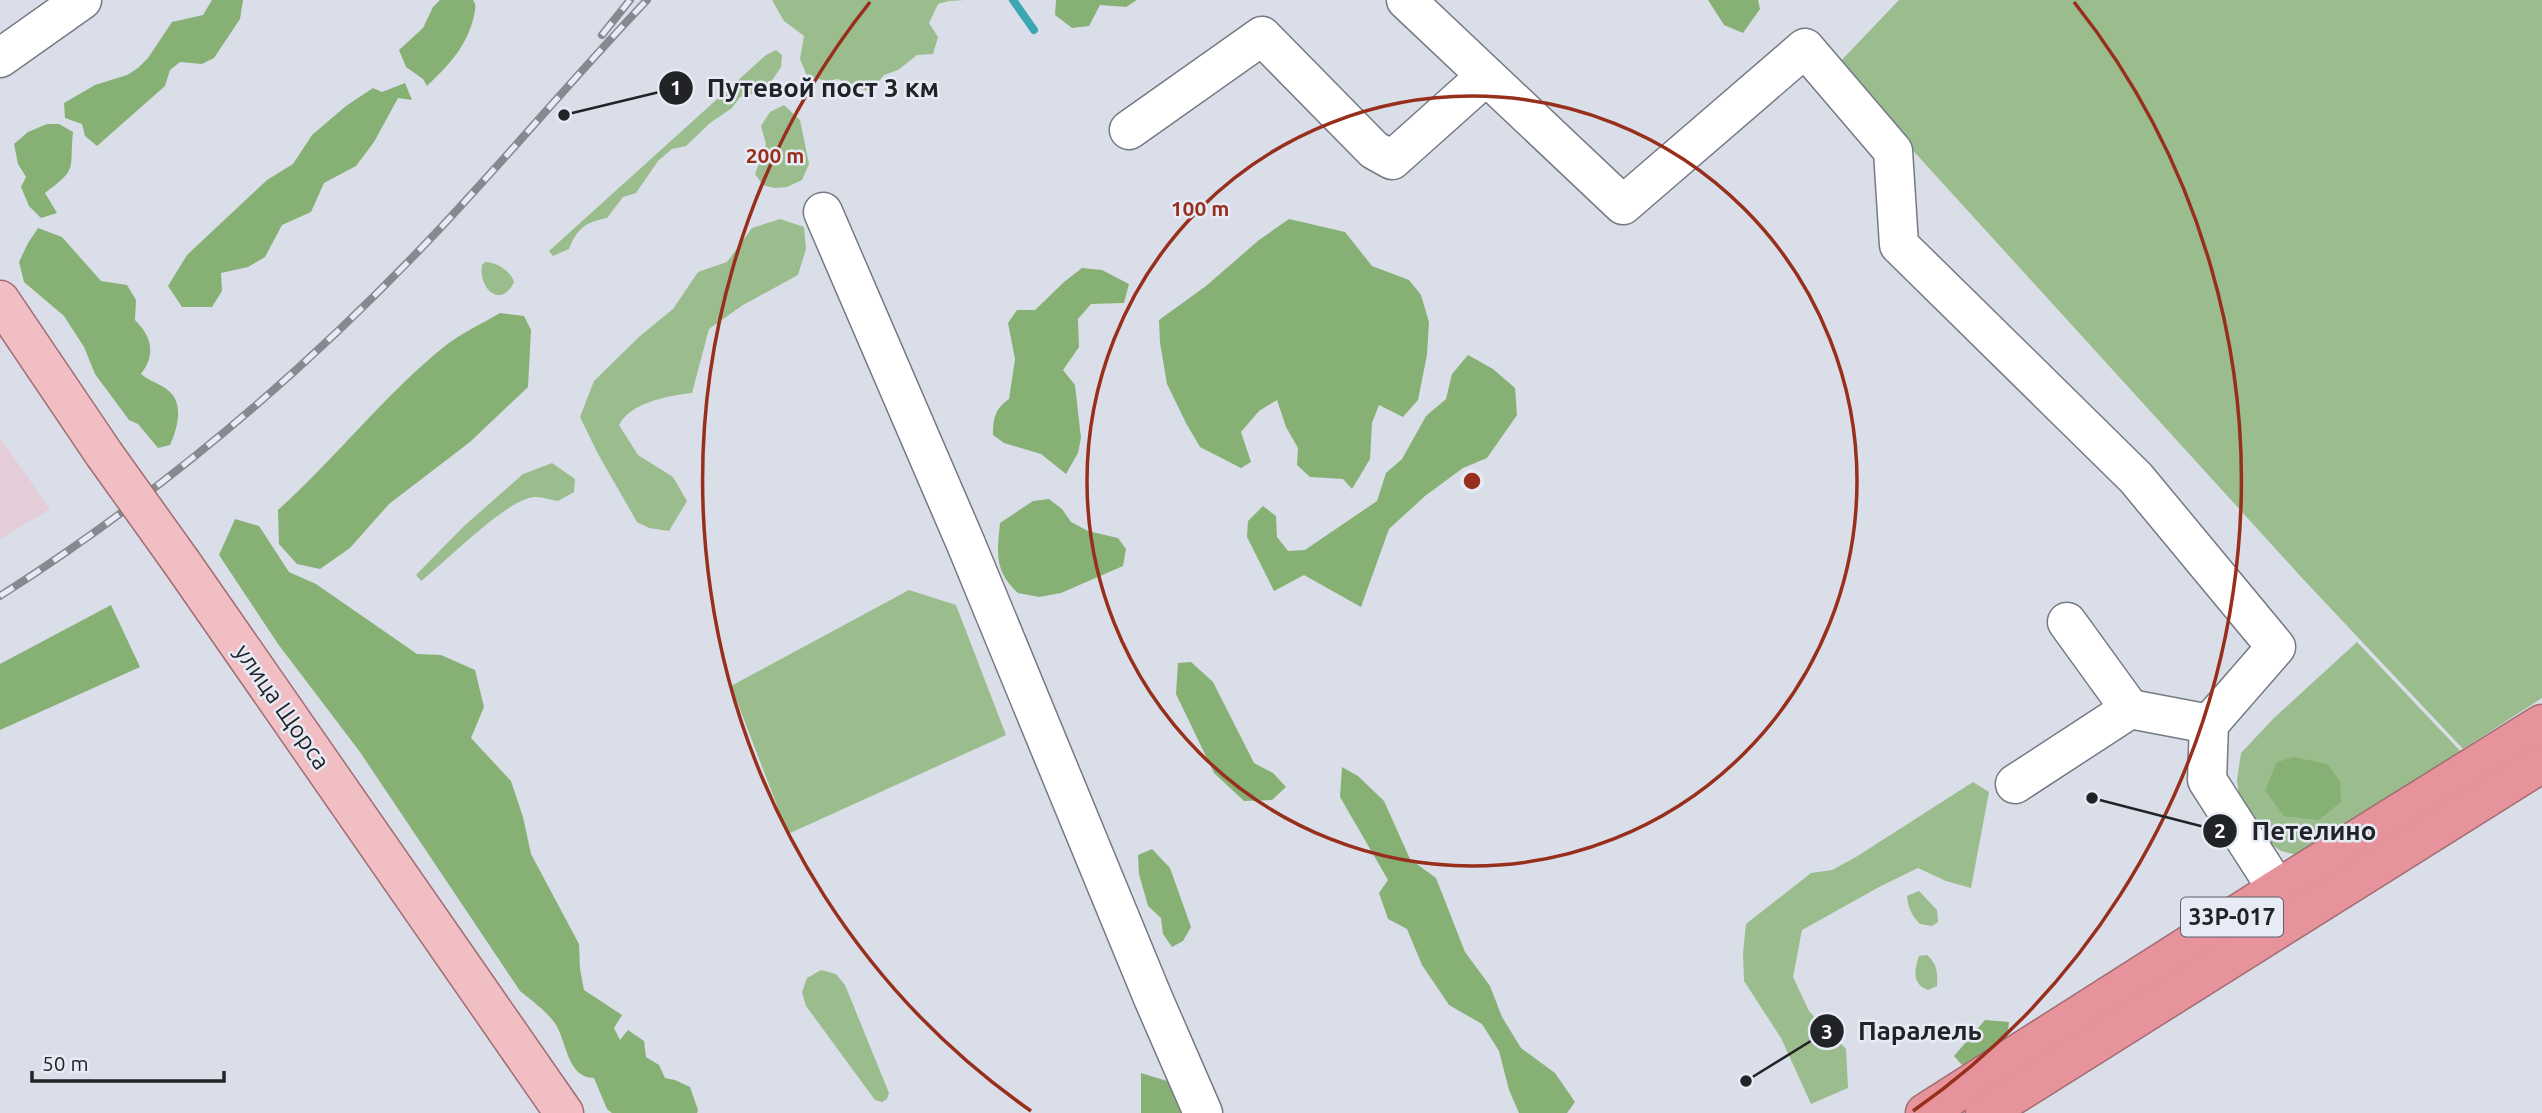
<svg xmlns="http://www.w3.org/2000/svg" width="2542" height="1113" viewBox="0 0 2542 1113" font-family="Ubuntu,sans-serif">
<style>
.industrial{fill:#e4cdd9}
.green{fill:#9bbd8d}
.forest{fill:#87b174}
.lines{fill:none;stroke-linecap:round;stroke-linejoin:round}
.stream{stroke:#3ba7b3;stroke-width:8}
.minor-casing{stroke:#757983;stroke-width:41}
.major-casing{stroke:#a16c72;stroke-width:41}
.highway-casing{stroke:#a16c72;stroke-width:41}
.minor{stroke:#fff;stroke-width:38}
.major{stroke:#f0bec3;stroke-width:38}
.highway{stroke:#e6939b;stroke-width:38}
.rail-casing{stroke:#858990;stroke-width:8}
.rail{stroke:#e7ebf6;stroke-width:5;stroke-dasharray:16;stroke-linecap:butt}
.major-bridge-casing{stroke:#a16c72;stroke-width:41;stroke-linecap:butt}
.major-bridge{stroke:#f0bec3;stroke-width:38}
.ring{fill:none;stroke:#982f1d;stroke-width:3.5}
.labels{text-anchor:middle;stroke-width:5;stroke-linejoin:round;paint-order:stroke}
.shield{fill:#e7ebf6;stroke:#5c5f64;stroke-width:2}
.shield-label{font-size:23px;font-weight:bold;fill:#212326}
.street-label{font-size:24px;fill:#212326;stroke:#e7ebf6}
.centre{fill:#982f1d;stroke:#e7ebf6;stroke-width:3.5}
.ring-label{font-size:21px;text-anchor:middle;font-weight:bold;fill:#982f1d;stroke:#e7ebf6;stroke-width:5;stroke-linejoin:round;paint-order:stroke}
.leader{fill:none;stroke:#212326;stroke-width:2.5}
.callout-dot{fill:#212326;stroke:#e7ebf6;stroke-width:2.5}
.mark-label{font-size:21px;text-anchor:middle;font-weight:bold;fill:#fff}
.callout-label{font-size:26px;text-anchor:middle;font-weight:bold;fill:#212326;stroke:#e7ebf6;stroke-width:5;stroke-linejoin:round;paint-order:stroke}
</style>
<rect width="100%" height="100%" fill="#dadee9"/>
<path class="industrial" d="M0,438L50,509L0,539Z"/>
<g class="green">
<path d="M772,0H965L949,1L938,4L929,23L938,37L933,54L917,55L898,70L884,75L871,91L854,88L838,79L827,81L807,76L800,59L804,36L784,21Z"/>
<path d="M1899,0H2542V698L2463,749L2303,579L1836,66Z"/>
<path d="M776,50L782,55L781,67L771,82L755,93L740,97L732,108L710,123L686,146L672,149L658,161L636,193L623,197L607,218C585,222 577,229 569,249L553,256L549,251L766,55Z"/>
<path d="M784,105L800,120L809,164L802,180L787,187L774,188L763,185L755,174L766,144L761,126L770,112Z"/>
<path d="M780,219L804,227L806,249L798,275L743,305L709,329L692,393C668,396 631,402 619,425L638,455L673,477L687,501L669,531L649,528L637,522L598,454L580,417L594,381L640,336L673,309L698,272L727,262L752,228Z"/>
<path d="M485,262C496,262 511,271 514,282C502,309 478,290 482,265Z"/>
<path d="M552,463L575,479L574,492L558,501C551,500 543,497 536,497C509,496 444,564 421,581L416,575L463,527L523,474Z"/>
<path d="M909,590L956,605L1006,735L788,834L731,686Z"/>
<path d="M2357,642L2466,757L2306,857L2281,851L2255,833L2240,804L2237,780L2241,753L2274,718Z"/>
<path d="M1973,782L1989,792L1971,888L1946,881L1918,868L1881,886L1802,930L1793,977L1809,1011L1846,1049L1848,1088L1811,1104L1781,1038L1744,981L1743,953L1746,924L1811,873L1832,870L1856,857Z"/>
<path d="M1919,891L1937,910L1938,922L1932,926L1920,924C1912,916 1908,908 1907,896Z"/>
<path d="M1927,955C1937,964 1938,972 1937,986L1928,990C1912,984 1914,971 1919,956Z"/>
<path d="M821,970L836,974L845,985L889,1093L887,1099L882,1102L875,1100L806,1006L802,992L807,978Z"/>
</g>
<g class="forest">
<path d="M212,0H243L240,19L214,58L202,64L180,62L170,70L165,86L97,146L85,136L82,124L65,118L64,103L95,85L127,75L138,68L148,58L172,22L203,15Z"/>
<path d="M440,0H473C477,6 475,9 474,16C467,46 449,65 427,86L423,79L406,67L399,50L423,28L433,7Z"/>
<path d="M1056,0H1137L1126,7L1100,5L1089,26L1072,28L1055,15Z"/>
<path d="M1708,0H1758L1760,9L1743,33L1724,25Z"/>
<path d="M405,83L412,100L398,98L374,142L356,166L324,183L311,212L282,225L265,257L248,267L221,273L222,291L212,307H182L168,286L187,255L267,180L293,164L312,135L346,106L373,88L382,92Z"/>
<path d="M47,124H59L73,132C69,170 79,168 45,193L57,213L41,218L29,206L21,187L26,177L18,164L14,144L28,132Z"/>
<path d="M1289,219L1345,232L1372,266L1409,280L1421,295L1429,322L1427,355L1418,400L1403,417L1379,405L1372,423L1370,459L1352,489L1343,479L1310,477L1297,465L1298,448L1286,427L1277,400L1259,411L1241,432L1251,462L1241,468L1200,447L1186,423L1167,384L1160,343L1159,320L1206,286L1259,240Z"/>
<path d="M38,228L62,237L101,281L127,285L136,300L135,320C152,337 156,354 141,374C149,381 162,384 170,392C184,405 177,430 170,445L158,448L138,424L129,420L95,374L84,347L64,316L24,282L19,262L28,243Z"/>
<path d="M1082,268L1102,270L1129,284L1124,303L1091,304L1078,319L1079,347L1063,370L1075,385L1081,438L1078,453L1066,474L1041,454L1004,443L993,435C993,418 995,409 1009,399L1015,359L1008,323L1017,310H1035L1064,282Z"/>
<path d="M500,313L524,316L531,330L528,387L470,442L389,504L350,548L320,569L297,564L279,544L278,510C336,458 384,395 445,346C461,333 482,324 500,313Z"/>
<path d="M1468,355L1493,369L1515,388L1517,415L1487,458L1463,468L1425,496L1389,529L1361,607L1304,575L1274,591L1247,537L1248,521L1263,506L1276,516L1277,537L1288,551L1305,550L1377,501L1386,473L1402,459L1426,416L1446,399L1452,374Z"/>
<path d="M1049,499L1062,509L1071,522L1088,531L1118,538L1126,549L1123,566L1061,593L1039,597L1018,593C994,571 997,553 1000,523L1033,501Z"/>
<path d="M235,519L259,526L289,572L316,584L417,654L441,655L475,670L484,707L471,738L511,781L523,817L531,854L579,944L580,969L584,990L622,1015L614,1028L620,1040L628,1030L644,1041L646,1057L659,1065L665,1078L675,1080L690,1087L698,1110L697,1113H612L607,1109L594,1078C566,1078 567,1039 554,1022C545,1010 531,1000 520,991L360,752L278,644L219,555Z"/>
<path d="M111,605L140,667L0,730V664Z"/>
<path d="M1191,662L1213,682L1254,763L1273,773L1286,787L1272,800L1244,801L1214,773L1176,694L1178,663Z"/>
<path d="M2294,757L2327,764L2340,781L2341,802L2319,820L2284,816L2265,790L2277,762Z"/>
<path d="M1342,767L1358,776L1384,801L1410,859L1436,878L1465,952L1490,986L1502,1017L1521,1048L1555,1073L1575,1102L1567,1113H1519L1509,1090L1499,1051L1482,1024L1449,1005L1422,965L1407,929L1388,919L1379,893L1388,880L1340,797Z"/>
<path d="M1152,849L1170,868L1191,927L1183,941L1172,947L1163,934L1161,918L1148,906L1139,874L1138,855Z"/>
<path d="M1985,1020L2009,1022L2007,1040L1989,1056L1962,1065L1954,1056Z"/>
<path d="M1141,1073L1180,1085L1190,1113H1141Z"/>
</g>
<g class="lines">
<path class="stream" d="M1013,0L1034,30"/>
<defs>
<g id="minor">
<path d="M1406,0L1623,205L1805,48L1893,151L1899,245L2136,478L2276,647L2209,724L2207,780L2277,889"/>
<path d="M0,58L82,0"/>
<path d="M1129,130L1262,36L1374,150L1392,160L1486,76"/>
<path d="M823,212L966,544L1153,998L1203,1113"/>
<path d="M2067,622L2130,709"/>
<path d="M2015,784L2130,709L2209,724"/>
</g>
<g id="major">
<path d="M0,300L104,454"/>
<path d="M182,563L564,1113"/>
</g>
<g id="highway">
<path d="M1925,1113L2277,889L2542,724"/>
<path d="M1985,1113L2542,763"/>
</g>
</defs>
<use href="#minor" class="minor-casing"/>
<use href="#major" class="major-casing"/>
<use href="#highway" class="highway-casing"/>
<use href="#minor" class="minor"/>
<use href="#major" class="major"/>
<use href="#highway" class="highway"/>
<defs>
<g id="rail">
<path d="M602,35L630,0"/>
<path d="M0,596C157,496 302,374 430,239C504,161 573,78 647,0"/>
</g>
</defs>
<use href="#rail" class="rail-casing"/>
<use href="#rail" class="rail"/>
<defs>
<path id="major-bridge" d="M104,454L182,563"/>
</defs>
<use href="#major-bridge" class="major-bridge-casing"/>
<use href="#major-bridge" class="major-bridge"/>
</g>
<g class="ring">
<circle cx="1472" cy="481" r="385"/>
<path d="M1031 1111A769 769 0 0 1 870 2M2074 2A769 769 0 0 1 1913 1111"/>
</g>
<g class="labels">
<rect class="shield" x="2181" y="897.5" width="102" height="39" rx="5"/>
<g class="shield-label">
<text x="2232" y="925">33Р-017</text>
</g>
<g class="street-label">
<text transform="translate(282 707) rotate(55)" y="8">улица Щорса</text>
</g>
</g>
<circle cx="1472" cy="481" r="10" class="centre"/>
<g class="ring-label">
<text x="775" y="163">200 m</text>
<text x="1200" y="216">100 m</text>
</g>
<path class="leader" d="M564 115L676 88M2092 798L2220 831M1746 1081L1827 1031"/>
<g class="callout-dot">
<circle cx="564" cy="115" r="7"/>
<circle cx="2092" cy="798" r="7"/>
<circle cx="1746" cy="1081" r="7"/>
<circle cx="676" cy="88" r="18"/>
<circle cx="2220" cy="831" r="18"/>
<circle cx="1827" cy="1031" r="18"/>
</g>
<g class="mark-label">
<text x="676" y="95">1</text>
<text x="2220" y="838">2</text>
<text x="1827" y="1039">3</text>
</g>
<g class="callout-label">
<text x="823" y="97">Путевой пост 3 км</text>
<text x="2314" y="840">Петелино</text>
<text x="1920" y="1040">Паралель</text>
</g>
<path d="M32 1071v10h192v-10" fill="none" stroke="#212326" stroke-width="3.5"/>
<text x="42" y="1071" font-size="21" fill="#212326" stroke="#e7ebf6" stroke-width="5" paint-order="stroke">50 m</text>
</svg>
